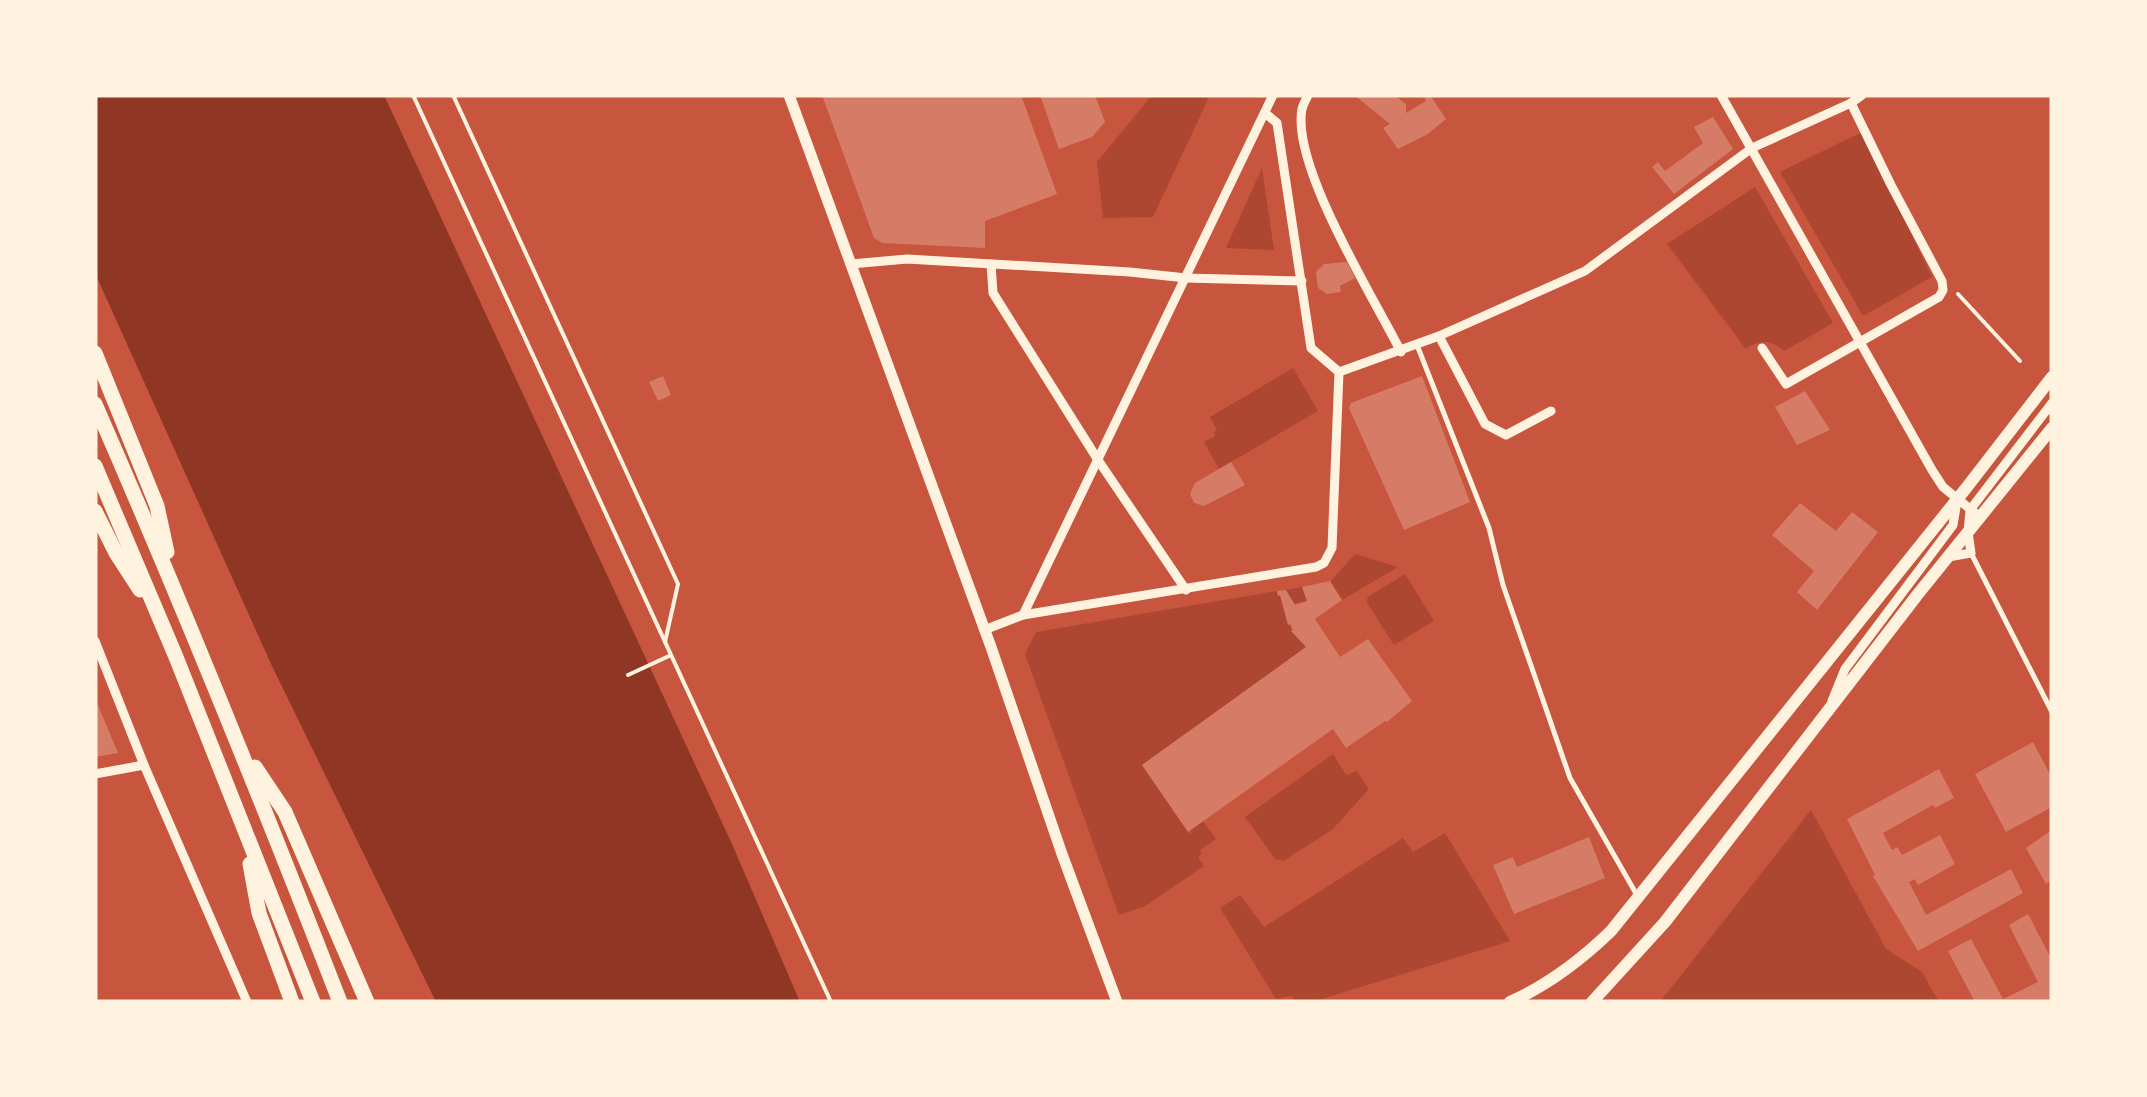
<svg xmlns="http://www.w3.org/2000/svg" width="2147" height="1097" viewBox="0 0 2147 1097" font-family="'Open Sans',sans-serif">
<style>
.green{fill:#ae4732}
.water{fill:#8f3625}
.building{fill:#d67c66}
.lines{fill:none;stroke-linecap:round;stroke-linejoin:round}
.path{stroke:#fff3e0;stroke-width:4}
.service{stroke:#fff3e0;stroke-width:5}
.minor{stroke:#fff3e0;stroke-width:9}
.tertiary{stroke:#fff3e0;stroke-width:11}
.secondary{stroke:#fff3e0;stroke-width:12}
.trunk{stroke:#fff3e0;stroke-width:15}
</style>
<rect width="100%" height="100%" fill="#c8553d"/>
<g class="green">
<path d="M1152,95H1210L1153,217L1103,218L1097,162Z"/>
<path d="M1862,132L1932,277L1863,316L1780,172Z"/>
<path d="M1262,168L1274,250L1226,248Z"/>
<path d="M1755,187L1833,323L1784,351C1772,340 1759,339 1746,349L1667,244Z"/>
<path d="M1293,368L1318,411L1219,469L1204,442L1215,436L1214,432L1217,430L1210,417Z"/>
<path d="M1355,554L1398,567L1342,600L1330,582Z"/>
<path d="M1405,574L1434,621L1394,645L1366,601L1369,596Z"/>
<path d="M1302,587L1307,601L1281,606L1284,608L1292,631L1306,647L1142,765L1190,834L1192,833L1190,830L1203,821L1216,839L1200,850L1202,853L1198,857L1204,866L1145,906L1119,915L1025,654L1036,632L1277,591L1279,596L1287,593L1286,590Z"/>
<path d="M1333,754L1346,775L1357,771L1369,789L1332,830L1283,861L1275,859L1245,817Z"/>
<path d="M1811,810L1886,949L1922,972L1939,1002H1660Z"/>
<path d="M1445,833L1510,941L1312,1002H1296L1291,996L1276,999L1220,908L1240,895L1264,927L1403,838L1413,852Z"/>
</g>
<path class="water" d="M95,95H384L732,844L800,1002H436L272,666L95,273Z"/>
<g class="building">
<path d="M822,95H1021L1057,194L985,221V248L882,243L874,238Z"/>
<path d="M1040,95H1095L1105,122L1092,137L1059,149Z"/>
<path d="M1354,95H1394L1406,104V113L1426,101L1423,95H1430L1446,119L1428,134L1398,149L1383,128L1390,124Z"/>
<path d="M1713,117L1733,149L1674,194L1652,167L1658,162L1665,171L1703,143L1694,127Z"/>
<path d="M1347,262L1355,278L1340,286L1341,292L1327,294L1318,288L1316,272L1324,264Z"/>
<path d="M663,376L671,395L658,401L649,382Z"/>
<path d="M1422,376L1470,502L1404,530L1349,408L1351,403Z"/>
<path d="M1805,391L1830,430L1797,445L1775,407Z"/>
<path d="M1231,462L1245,485L1204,506L1194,503L1190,494L1195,483Z"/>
<path d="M1800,503L1836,531L1852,512L1878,532L1817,610L1797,592L1814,571L1772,535Z"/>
<path d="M1330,581L1342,600L1315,619L1340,657L1368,639L1412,701L1387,722L1385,721L1346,748L1333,729L1188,832L1142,765L1306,647L1291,631L1293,630L1290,624L1288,625L1280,595L1278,596L1277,591L1286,590L1295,605L1307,601L1302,587Z"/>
<path d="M95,698L118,753L95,757Z"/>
<path d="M2033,742L2052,778V807L2006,832L1975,774Z"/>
<path d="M1939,769L1954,798L1935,808L1933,805L1883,833L1892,850L1897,847L1902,855L1940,835L1955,864L1918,885L1915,879L1909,882L1926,915L2011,869L2023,893L1918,951L1873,876L1875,875L1847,819Z"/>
<path d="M2052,830V880L2046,884L2026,848Z"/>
<path d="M1589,837L1605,878L1514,914L1493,865L1513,857L1517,867Z"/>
<path d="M2028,914L2052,960V1002H1975L1948,951L1971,939L2003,999L2038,982L2009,925Z"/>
</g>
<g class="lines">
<g class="path">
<path d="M413,95L831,1002"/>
<path d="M453,95L678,584L665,642"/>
<path d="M1958,294L2020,361"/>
<path d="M628,675L669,656"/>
</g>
<g class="service">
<path d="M1417,345L1489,528L1503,585L1570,778L1638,897"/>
<path d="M1971,553L2052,712"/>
</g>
<g class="minor">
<path d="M1308,95C1306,100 1303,104 1302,109C1291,166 1374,298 1401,352"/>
<path d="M1721,95L1932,470L1943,487L1980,517"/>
<path d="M1265,113L1277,123L1311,348L1339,372"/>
<path d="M851,264L907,259L1130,272L1186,278L1302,281"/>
<path d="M991,264L993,293L1098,460L1186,590"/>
<path d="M1439,336L1485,424L1506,435L1551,411"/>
<path d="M1762,348L1786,384L1939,297L1943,290L1942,281L1891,185L1851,103"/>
<path d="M1339,372L1439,336L1585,271L1752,148L1851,103L1862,95"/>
<path d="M1948,557L1971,553L1968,532L1970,510L2052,403"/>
<path d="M1023,615L1273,95"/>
<path d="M984,630L1023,615L1316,567L1324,563L1332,548L1339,372"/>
<path d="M95,641L144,765L247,1002"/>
<path d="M1832,701L1845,669L1953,525L1957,501"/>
<path d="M95,774L144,765"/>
</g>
<path class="tertiary" d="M789,95L991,647L1062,854L1117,1002"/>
<g class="secondary">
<path d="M1510,1002C1548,985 1581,960 1611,931L1967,487L2052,377"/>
<path d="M1592,1002L1665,922L1918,594L2052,428"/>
</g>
<g class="trunk">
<path d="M95,353L157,506L167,552"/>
<path d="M95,404C181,601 262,801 340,1002"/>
<path d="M95,466L176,657L313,1002"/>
<path d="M95,511L116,553L140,590"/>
<path d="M255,767L285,812L367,1002"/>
<path d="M250,864L259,913L292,1002"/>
</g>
</g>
<rect width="2147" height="1097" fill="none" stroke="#fff3e0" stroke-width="195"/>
</svg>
